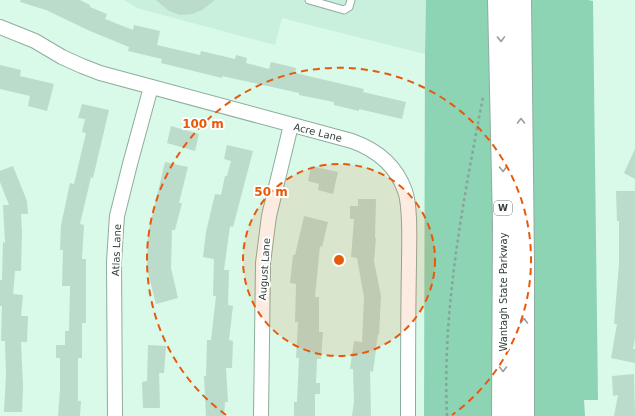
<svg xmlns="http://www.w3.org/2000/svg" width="635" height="416" viewBox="0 0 635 416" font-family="'DejaVu Sans',sans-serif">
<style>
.built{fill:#c8f0dc}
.green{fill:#8cd4b3}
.building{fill:#bbdbcb}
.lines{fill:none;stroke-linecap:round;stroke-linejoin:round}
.service-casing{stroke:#8fad9e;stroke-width:9}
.minor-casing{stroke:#8fad9e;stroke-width:16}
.motorway-casing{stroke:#8fad9e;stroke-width:24}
.path{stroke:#8ca397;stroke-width:2.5;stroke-dasharray:3 3;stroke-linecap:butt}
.service{stroke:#fff;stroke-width:7}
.minor{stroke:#fff;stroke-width:14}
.motorway{stroke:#fff;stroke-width:22}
.oneway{stroke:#999f9c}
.ring{fill:none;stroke:#e8590c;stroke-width:2;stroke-dasharray:7 5}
.labels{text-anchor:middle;stroke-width:4;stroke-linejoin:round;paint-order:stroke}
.shield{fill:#fff;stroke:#707974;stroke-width:1}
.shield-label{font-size:9px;font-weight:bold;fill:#333f39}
.street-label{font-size:10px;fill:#333f39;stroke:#fff}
.centre{fill:#e8590c;stroke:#fff;stroke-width:2}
.ring-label{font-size:12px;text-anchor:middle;font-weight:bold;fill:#e8590c;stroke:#fff;stroke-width:4;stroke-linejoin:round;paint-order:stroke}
</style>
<rect width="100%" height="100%" fill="#d9f9e9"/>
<path class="built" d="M124,0H426L425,54L282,18L275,45L137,8Z"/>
<g class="green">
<path d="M426,0H491L495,416H424L425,54Z"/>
<path d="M526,0H588L593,1L598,400H584L585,416H533Z"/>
</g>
<g class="building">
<path d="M21,0H80L90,5V7L107,14L105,19L133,30L134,25L160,31L157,45L200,55L201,51L235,59L236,55L247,58L246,63L269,69L271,62L296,68L295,73L364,89L363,92L406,102L402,119L359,109V111L334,105V102L299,95V93L222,76V78L161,63L162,59L128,51L129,47L90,31L46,10L20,2Z"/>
<path d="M156,0H215L202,10L192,14L180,15L169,11Z"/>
<path d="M0,65L21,70L20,76L54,84L47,111L28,106L30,96L0,89Z"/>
<path d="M82,104L109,110L93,178L91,177L80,224L84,225L82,259H86V323H82V358H78V401H81L80,416H58L60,390V358H56V345H65V331H69L70,286H62L63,250H60L61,225L70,183L74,184L86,133L82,132L85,119L78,118Z"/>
<path d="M171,126L199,134L195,151L167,143Z"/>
<path d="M227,145L253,151L233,227L230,226L224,270H229L228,305L233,306L229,340L233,341L232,368H226L228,402H225L224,416H206L204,376H206L207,340H211L216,296H213L214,259L203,257L206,232L215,194L221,195L225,176H227L231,161L224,159Z"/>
<path d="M635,149V179L624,173Z"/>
<path d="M165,162L188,167L179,203H182L175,230H172L171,268L178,298L156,304L147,269L148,233Z"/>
<path d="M13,166L27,201L28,214H21L22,232L21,271H15L13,294L23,295L21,316H28L27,342H21L23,386L22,412H4L6,375L5,341H1L2,306H0V280H2L3,242L5,243L3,205H9L0,182V171Z"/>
<path d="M311,166L338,172L333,194L318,190L319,184L308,181Z"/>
<path d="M616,191H635V338L633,349H635V363L611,358L617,324H614L619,264V221H617Z"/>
<path d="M358,199H376L375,238H376L374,261L381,296L379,335L378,334L373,372L370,371L371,416H352L354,402L353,369H350L354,341L362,342L364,297L357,258L351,257L354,219H350V206H358Z"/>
<path d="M304,216L328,222L322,247L320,246L315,297H319V332H323L321,359H317L316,383H320V394H315V416H294V402H297L299,358H296L298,322H295L296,284L290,283L293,255H295Z"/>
<path d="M148,345L166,346L164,373H159L160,408H143L142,382L147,381Z"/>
<path d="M634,374L635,416H614L618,395L613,396L612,376Z"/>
</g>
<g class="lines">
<defs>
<path id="service" d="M309,0L344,10L349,7L351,0"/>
<g id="minor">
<path d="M0,27L35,41L62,57L82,66L100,73L352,141C377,150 396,165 405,191C411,207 409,245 409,264C408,314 408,365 408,416"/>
<path d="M115,416L114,262L116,230L117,216L130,164L151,87"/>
<path d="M261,416L263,263L269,216L291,125"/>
</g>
<g id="motorway">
<path d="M499,0L504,223L503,416"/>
<path d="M520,0L523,262V416"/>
</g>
</defs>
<use href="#service" class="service-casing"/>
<use href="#minor" class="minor-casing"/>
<use href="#motorway" class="motorway-casing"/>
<path class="path" d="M447,416C442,309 463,202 483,97"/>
<use href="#service" class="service"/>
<use href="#minor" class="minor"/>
<use href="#motorway" class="motorway"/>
</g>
<defs><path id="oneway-chevron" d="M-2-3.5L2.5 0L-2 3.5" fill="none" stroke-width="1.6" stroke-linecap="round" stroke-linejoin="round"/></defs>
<g class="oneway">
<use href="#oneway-chevron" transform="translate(501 39) rotate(88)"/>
<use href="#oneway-chevron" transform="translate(521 121) rotate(-91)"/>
<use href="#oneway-chevron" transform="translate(503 169) rotate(89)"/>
<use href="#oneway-chevron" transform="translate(524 321) rotate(-90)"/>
<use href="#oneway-chevron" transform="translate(503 369) rotate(90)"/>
</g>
<circle cx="339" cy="260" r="96" fill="#e8590c" fill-opacity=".12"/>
<g class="ring">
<circle cx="339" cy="260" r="96"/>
<path d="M226 415A192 192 0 1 1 452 415"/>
</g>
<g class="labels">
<rect class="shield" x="494" y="201" width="18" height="14" rx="3"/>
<g class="shield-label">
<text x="503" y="211">W</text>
</g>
<g class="street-label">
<text transform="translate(318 132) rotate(14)" y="4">Acre Lane</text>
<text transform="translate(116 250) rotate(-88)" y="4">Atlas Lane</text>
<text transform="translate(264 269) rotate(-86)" y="4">August Lane</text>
<text transform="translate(503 292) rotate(-90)" y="4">Wantagh State Parkway</text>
</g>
</g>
<circle cx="339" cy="260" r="6" class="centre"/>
<g class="ring-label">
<text x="203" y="128">100 m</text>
<text x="271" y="196">50 m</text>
</g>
</svg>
